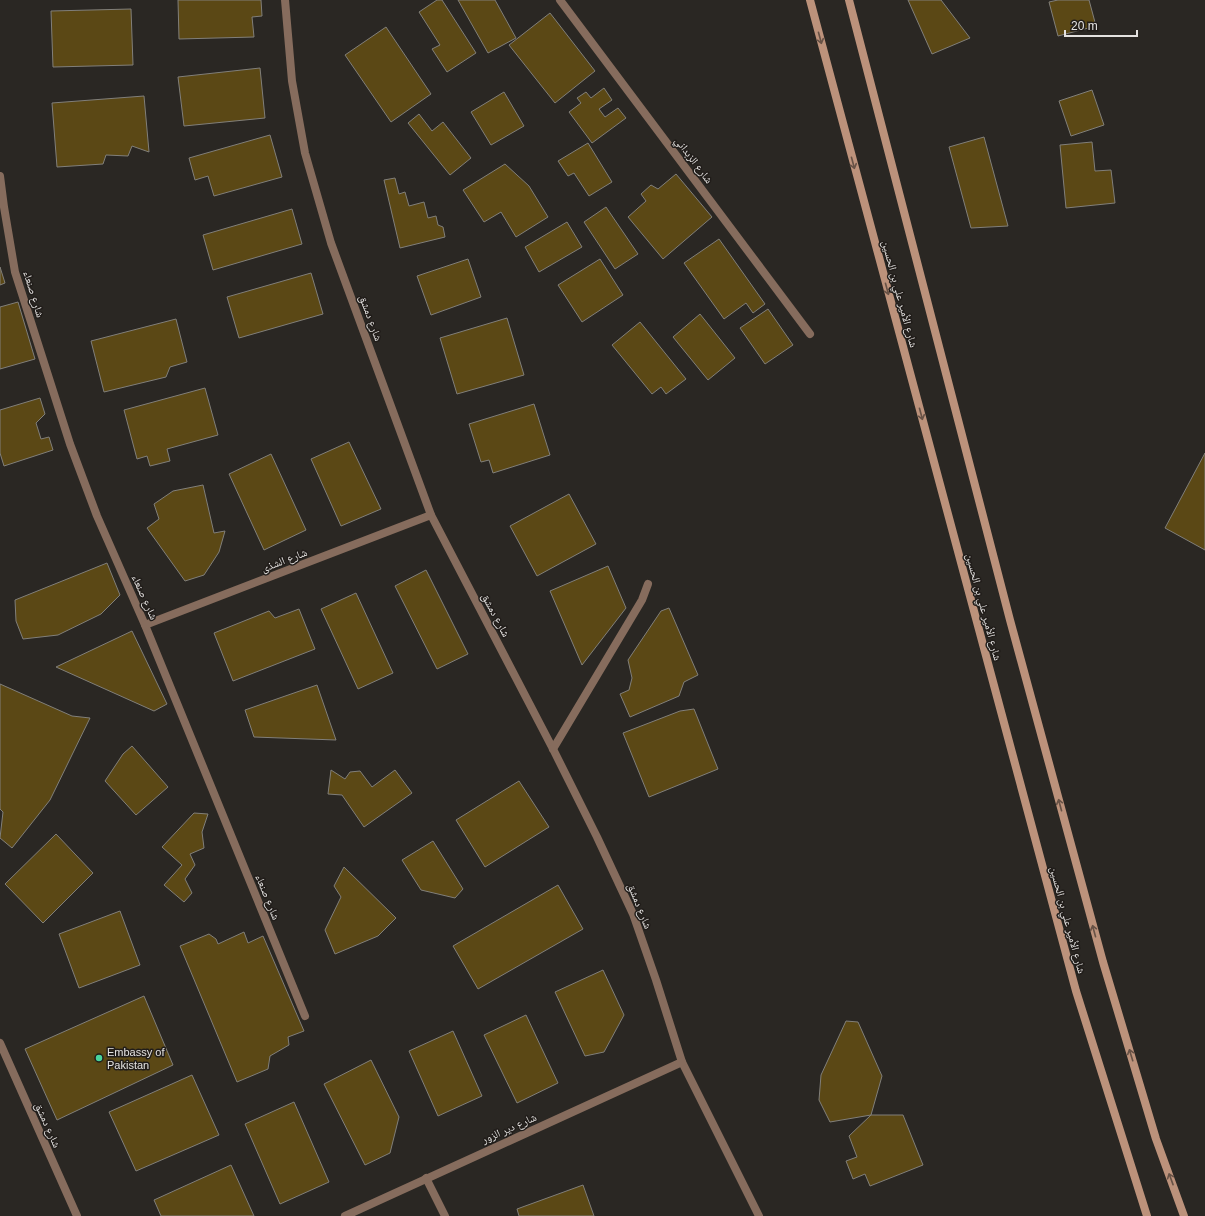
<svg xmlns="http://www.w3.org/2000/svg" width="1205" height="1216" viewBox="0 0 1205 1216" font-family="Helvetica,'Noto Naskh Arabic',sans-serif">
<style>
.building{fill:#5b4815;stroke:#817f7a}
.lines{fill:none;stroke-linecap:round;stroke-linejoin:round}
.minor{stroke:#866c5d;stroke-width:8}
.tertiary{stroke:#866c5d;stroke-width:8}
.secondary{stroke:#bc927b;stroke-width:8}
.oneway{stroke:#675246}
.poi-dot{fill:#49d49c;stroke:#211d1a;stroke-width:1.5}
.labels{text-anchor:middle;stroke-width:3;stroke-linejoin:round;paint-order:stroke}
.street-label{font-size:11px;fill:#e4e2e0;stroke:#211d1a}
.poi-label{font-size:11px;fill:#e4e2e0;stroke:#211d1a;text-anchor:start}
</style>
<rect width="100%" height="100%" fill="#2a2723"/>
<g class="building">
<path d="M178,0H261L262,16L252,17L254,37L179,39Z"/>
<path d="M437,0H442L476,53L447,72L432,49L440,45L419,12Z"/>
<path d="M458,0H495L516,38L488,53Z"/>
<path d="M908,0H941L970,38L932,54Z"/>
<path d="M1058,0H1089L1096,26L1058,36L1049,2Z"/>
<path d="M131,9L133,65L53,67L51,11Z"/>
<path d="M550,13L595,71L555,103L509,45Z"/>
<path d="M386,27L431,94L391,122L345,55Z"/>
<path d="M260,68L265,118L184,126L178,77Z"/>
<path d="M604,88L612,100L599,109L605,117L618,108L626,118L592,143L569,112L581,103L577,98L586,92L591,98Z"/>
<path d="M1092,90L1104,125L1071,136L1059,101Z"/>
<path d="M504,92L524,126L491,145L471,112Z"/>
<path d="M144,96L149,152L132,146L128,156L106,155L103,164L57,167L52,103Z"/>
<path d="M419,114L432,131L443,122L471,158L450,175L408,123Z"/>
<path d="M270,135L282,177L214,196L208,176L195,180L189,158Z"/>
<path d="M984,137L1008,226L971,228L949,147Z"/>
<path d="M1092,142L1095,171L1111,170L1115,203L1066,208L1060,145Z"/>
<path d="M588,143L612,182L589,196L574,173L568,176L558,161Z"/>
<path d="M505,164L529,186L548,217L516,237L501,212L484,222L463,190Z"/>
<path d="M676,174L712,217L663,259L628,217L646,201L641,194L651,185L658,189Z"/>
<path d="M395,178L399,194L405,192L409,206L424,202L428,218L436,216L438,225L443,227L445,237L400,248L384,180Z"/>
<path d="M606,207L638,254L615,269L584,222Z"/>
<path d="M292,209L302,244L213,270L203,235Z"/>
<path d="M567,222L582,247L539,272L525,247Z"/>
<path d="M719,239L765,304L753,313L746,303L724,319L684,263Z"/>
<path d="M468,259L481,297L431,315L417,276Z"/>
<path d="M600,259L623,295L582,322L558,285Z"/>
<path d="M0,267L5,283L0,285Z"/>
<path d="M311,273L323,314L239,338L227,297Z"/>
<path d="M18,302L35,359L0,369V307Z"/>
<path d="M768,309L793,345L765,364L740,328Z"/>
<path d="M700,314L735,358L708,380L673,337Z"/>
<path d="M507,318L524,375L457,394L440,338Z"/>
<path d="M176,319L187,362L170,367L166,377L104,392L91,341Z"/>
<path d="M640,322L686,379L666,394L661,387L652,394L612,345Z"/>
<path d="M205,388L218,435L167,449L170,461L150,466L147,456L137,459L124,410Z"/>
<path d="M40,398L45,414L36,423L41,439L49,437L53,450L4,466L0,453V410Z"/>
<path d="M534,404L550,455L493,473L489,460L481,462L469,424Z"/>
<path d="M349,442L381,509L341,526L311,459Z"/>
<path d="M1205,453V550L1165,528Z"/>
<path d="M271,454L306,530L264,550L229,474Z"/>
<path d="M203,485L214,533L225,531L219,552L204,575L185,581L147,528L159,519L154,504L173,491Z"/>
<path d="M569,494L596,544L537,576L510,526Z"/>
<path d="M107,563L120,595L101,614L58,635L23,639L16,621L15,600Z"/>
<path d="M608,566L626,608L582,665L550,591Z"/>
<path d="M426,570L468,654L437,669L395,586Z"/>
<path d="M356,593L393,673L358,689L321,609Z"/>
<path d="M669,608L698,675L684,682L679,696L630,717L620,694L629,690L632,678L628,660L661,611Z"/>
<path d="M299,609L315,649L233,681L214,633L269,611L275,618Z"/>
<path d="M132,631L167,704L154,711L56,667Z"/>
<path d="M0,684L72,716L90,718L50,800L12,848L0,838L3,812L0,809Z"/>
<path d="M317,685L336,740L254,737L245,710Z"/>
<path d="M694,709L718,769L649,797L623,733L680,711Z"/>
<path d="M132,746L168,787L136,815L105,781L123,754Z"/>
<path d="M331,770L345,779L350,772L360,771L372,787L395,770L412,793L364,827L342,795L328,794Z"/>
<path d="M519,781L549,827L485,867L456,820Z"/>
<path d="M194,813L208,814L202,832L204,848L190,854L195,865L185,879L192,893L184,902L164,885L182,865L162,847Z"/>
<path d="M56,834L93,873L43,923L5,884Z"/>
<path d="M433,841L463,889L455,898L421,890L402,860Z"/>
<path d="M344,867L396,918L378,936L335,954L325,930L341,897L334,886Z"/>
<path d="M558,885L583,929L478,989L453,946Z"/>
<path d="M120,911L140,965L79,988L59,934Z"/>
<path d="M244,932L248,943L263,936L304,1031L288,1037L289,1045L270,1056L268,1069L237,1082L180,946L209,934L216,939L218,944Z"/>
<path d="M603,970L624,1015L604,1052L585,1056L555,992Z"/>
<path d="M144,996L173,1065L57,1120L25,1049Z"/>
<path d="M526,1015L558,1083L517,1103L484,1035Z"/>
<path d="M846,1021L858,1022L882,1076L871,1115L830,1122L819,1100L821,1075Z"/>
<path d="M453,1031L482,1096L438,1116L409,1051Z"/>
<path d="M371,1060L399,1117L390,1153L365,1165L324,1084Z"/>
<path d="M192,1075L219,1135L136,1171L109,1112Z"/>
<path d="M294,1102L329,1182L280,1204L245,1124Z"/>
<path d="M871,1115H903L923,1165L870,1186L865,1174L853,1179L846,1161L857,1157L849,1136Z"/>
<path d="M231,1165L254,1216H161L154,1200Z"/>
<path d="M583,1185L594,1216H519L517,1209Z"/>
</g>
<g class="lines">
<g class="minor">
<path d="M285,0L292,81L305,153L331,243L431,515L553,749L597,837L633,914L656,980L682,1062L759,1216"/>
<path d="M560,0L810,334"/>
<path d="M0,176L4,207L15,272L70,444L97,516L145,625L305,1016"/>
<path d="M145,625L431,515"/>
<path d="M553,749L642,600L648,584"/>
<path d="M426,1178L445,1216"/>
<path d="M345,1216L682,1062"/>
</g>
<path class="tertiary" d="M0,1043L77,1216"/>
<g class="secondary">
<path d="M810,0L1076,991L1147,1216"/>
<path d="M849,0L1010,620L1103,962L1156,1139L1184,1216"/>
</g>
</g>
<defs><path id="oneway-shaft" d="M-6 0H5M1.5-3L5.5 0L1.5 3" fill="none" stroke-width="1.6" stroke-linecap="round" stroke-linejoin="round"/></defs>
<g class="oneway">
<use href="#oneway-shaft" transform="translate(820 38) rotate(75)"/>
<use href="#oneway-shaft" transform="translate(853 163) rotate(75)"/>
<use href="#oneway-shaft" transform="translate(887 289) rotate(75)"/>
<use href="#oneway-shaft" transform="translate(921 414) rotate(75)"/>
<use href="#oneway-shaft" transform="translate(1060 805) rotate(-105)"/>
<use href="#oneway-shaft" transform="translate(1094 931) rotate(-105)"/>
<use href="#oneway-shaft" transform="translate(1131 1055) rotate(-107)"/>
<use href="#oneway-shaft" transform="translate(1171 1179) rotate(-110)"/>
</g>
<circle class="poi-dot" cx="99" cy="1058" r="4"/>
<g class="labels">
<g class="street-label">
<text transform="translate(694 160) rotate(53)" y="4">شارع الزبداني</text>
<text transform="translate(34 294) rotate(73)" y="4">شارع صنعاء</text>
<text transform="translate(900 294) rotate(75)" y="4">شارع الأمير علي بن الحسين</text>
<text transform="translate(371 318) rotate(70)" y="4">شارع دمشق</text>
<text transform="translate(284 560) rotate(-21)" y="4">شارع الشذى</text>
<text transform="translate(145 597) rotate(66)" y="4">شارع صنعاء</text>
<text transform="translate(984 607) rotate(75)" y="4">شارع الأمير علي بن الحسين</text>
<text transform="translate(496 615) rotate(62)" y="4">شارع دمشق</text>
<text transform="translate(268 897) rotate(68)" y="4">شارع صنعاء</text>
<text transform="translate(640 906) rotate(68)" y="4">شارع دمشق</text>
<text transform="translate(1068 920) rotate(75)" y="4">شارع الأمير علي بن الحسين</text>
<text transform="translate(48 1125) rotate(66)" y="4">شارع دمشق</text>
<text transform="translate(509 1128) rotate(-24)" y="4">شارع دير الزور</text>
</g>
<g class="poi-label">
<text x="107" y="1056">Embassy of<tspan x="107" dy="13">Pakistan</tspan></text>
</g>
</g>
<path d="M1065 30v6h72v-6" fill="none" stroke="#e4e2e0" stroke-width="2"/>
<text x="1071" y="30" font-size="12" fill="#e4e2e0" stroke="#211d1a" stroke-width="3" paint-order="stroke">20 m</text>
</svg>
